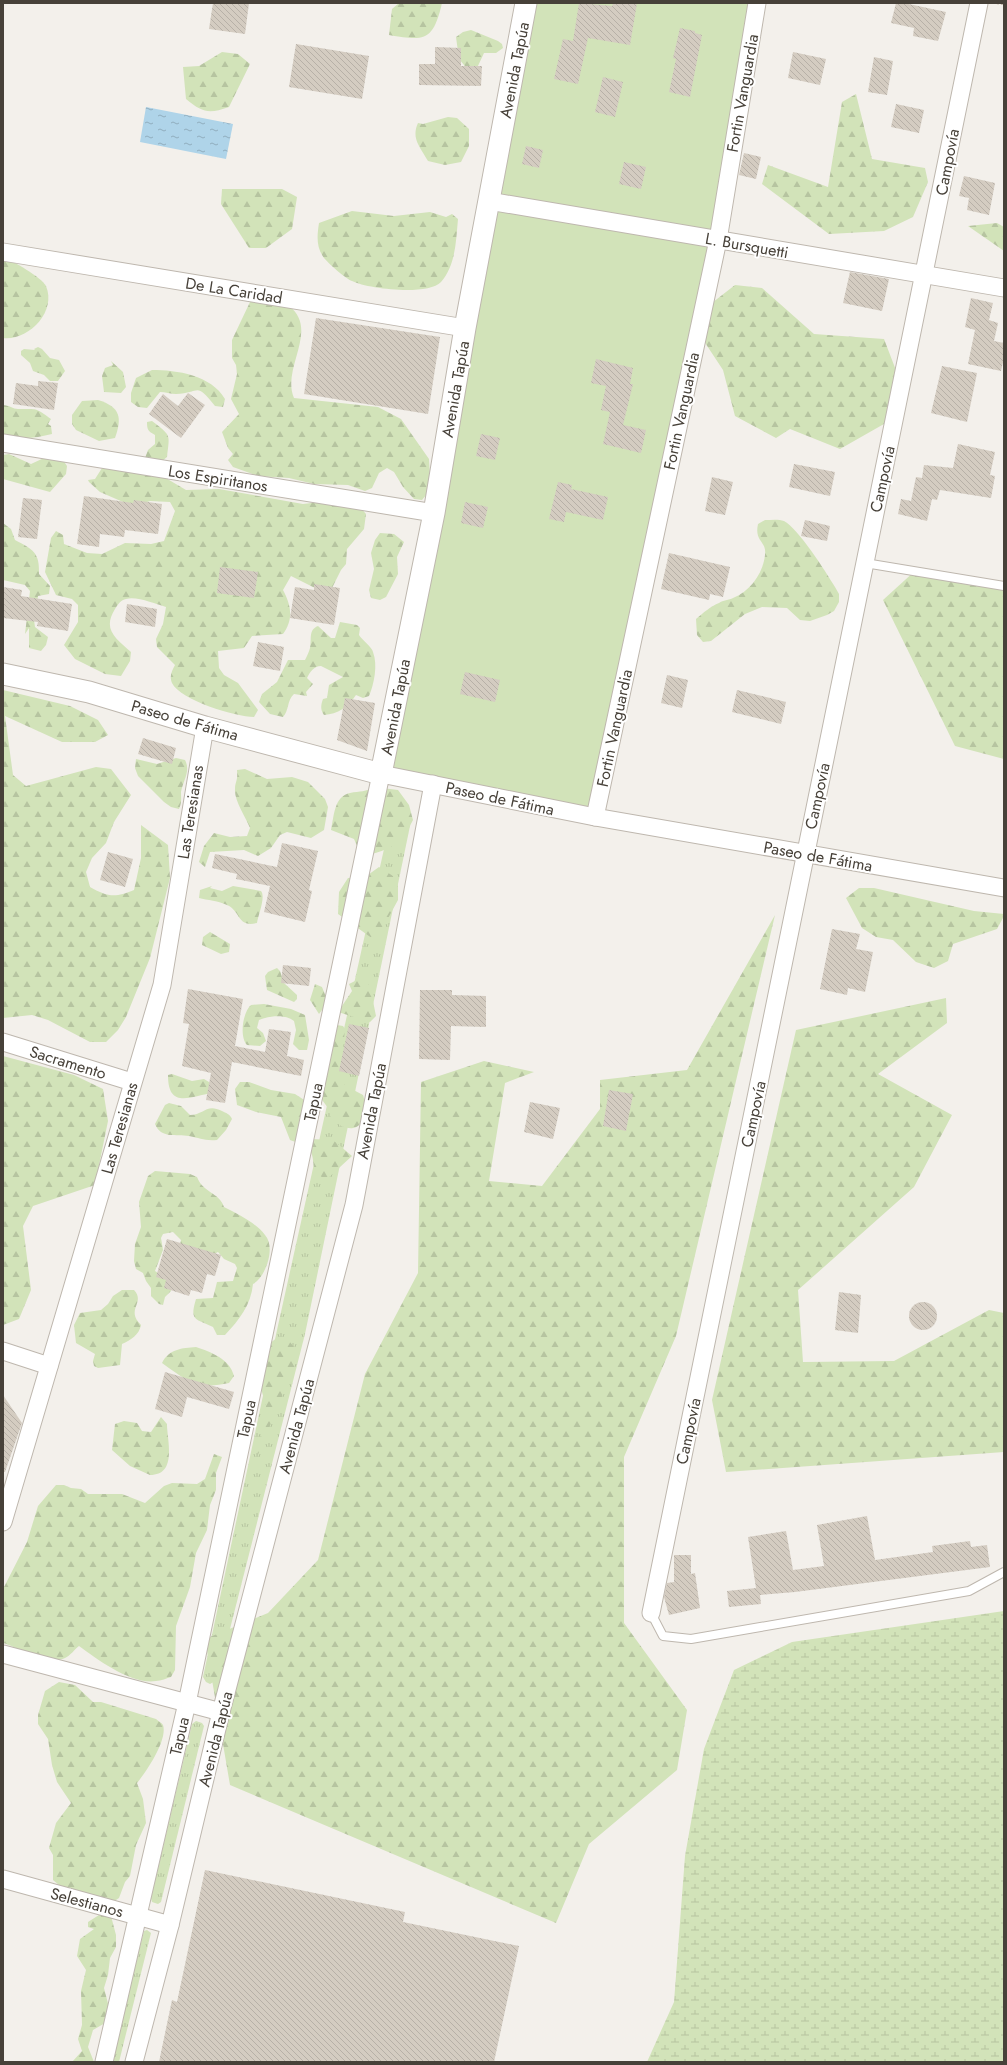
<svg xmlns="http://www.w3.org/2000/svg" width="1007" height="2065" viewBox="0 0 1007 2065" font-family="Jost,sans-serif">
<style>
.grass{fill:url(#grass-tufts)}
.forest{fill:url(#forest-firs)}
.wetland{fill:url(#wetland-marsh)}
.park{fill:#d2e3b9}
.water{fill:url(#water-ripples)}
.building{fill:url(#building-back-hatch)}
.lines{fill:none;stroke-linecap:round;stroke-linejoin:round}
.service-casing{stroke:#beb7ae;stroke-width:10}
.minor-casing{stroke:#beb7ae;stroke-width:19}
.tertiary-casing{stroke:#beb7ae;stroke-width:23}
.path{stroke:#beb2a1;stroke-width:2.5;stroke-dasharray:2 2;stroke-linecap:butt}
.service{stroke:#fff;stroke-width:8}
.minor{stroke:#fff;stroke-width:17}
.tertiary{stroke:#fff;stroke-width:21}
.labels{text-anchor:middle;stroke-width:4;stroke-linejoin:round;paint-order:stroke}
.street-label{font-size:16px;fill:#474139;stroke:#fff}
</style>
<defs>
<pattern id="grass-tufts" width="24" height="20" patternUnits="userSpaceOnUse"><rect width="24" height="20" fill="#d2e3b9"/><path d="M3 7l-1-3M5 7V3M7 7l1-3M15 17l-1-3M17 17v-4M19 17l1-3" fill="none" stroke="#b6c4a0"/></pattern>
<pattern id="forest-firs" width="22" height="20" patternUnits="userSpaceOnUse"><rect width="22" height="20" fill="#d2e3b9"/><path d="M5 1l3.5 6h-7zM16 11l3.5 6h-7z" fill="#b6c4a0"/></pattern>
<pattern id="wetland-marsh" width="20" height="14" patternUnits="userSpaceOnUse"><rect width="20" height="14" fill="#d2e3b9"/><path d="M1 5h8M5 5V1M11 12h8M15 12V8" fill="none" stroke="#b6c4a0"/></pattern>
<pattern id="water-ripples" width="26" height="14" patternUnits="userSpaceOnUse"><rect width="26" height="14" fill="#afd4e9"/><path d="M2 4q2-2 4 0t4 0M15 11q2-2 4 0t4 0" fill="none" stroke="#90aebe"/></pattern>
<pattern id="building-back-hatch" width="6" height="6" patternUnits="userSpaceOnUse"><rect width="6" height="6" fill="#d4ccc1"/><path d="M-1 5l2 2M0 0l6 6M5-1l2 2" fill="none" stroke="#b7b0a7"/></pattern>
</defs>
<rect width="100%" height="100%" fill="#f3f0eb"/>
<g class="grass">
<path d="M410,819V826L305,1334L217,1680L210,1684L206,1682L203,1677L277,1330L390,822Z"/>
<path d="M196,1721L202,1723L204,1726L161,1902L158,1904L152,1902L151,1898L192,1724Z"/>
<path d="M147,1930L151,1933L119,2062H111L144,1931Z"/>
</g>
<g class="forest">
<path d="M399,3H442C433,42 424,41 389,35L392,9Z"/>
<path d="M471,30L498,41L502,44L503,48L496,53H484L477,68L469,71L459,59L456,37L463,32Z"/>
<path d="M222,52L238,54L250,64L229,107C209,114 203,113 186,99L183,67L199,66Z"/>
<path d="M856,94L872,159L925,168L928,182L913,217L884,231L829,234L762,184L768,165L828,187L842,102Z"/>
<path d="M448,117L457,118L469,129V146L461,162L445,165L428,161C420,147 411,138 418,123L423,124Z"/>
<path d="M222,189H282L297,197L292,229L266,248H249L221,204Z"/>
<path d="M352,211L394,216L430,212L446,217L452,214L458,219C456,240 456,265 441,282C428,296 368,289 352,281C346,279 328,263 324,258C316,247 317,236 319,223Z"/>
<path d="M997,223L1004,227V251L968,226Z"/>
<path d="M3,257C13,261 41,277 46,286C57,312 28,341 3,338Z"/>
<path d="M735,285L762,288L814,334L884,339L902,386L898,416L840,449L790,429L776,438L735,416L723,370L690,320Z"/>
<path d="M257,297C265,299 282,300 289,306C320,330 281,368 294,398L378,407L401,419L429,459L430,476L427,494L422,500L414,499L403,487L394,472L387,468L379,473L372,488L365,491L348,485L314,484L289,478L258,476L233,467L228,460L233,454L228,448L222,432L239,414L231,399L237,374L236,365L232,358V340L250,302Z"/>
<path d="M38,347L42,349L50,358L59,360L65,371L58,381H50L44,375L33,371L30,363L21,355V351L24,349L35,350L34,349Z"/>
<path d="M111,361L123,372L126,387L121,393L104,392L102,376L105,368L113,365Z"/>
<path d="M152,370C177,370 211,375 225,399L223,407L215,406C195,381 201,393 176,394C171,394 165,392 160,392L147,408L138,407L131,402V393L136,378Z"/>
<path d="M98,400C121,407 122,418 115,438L99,441L76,430L72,424V415L82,401Z"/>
<path d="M3,405C9,405 13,409 18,409C37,409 35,407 51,419L48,424L51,426L52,434C36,438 18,441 3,434Z"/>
<path d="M152,421C171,436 170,433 167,457L161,462L145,458L148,450L155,444V435C148,431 147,430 147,422Z"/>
<path d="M9,454L31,464L46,457L63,460L67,466L66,474L50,492L3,479V455Z"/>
<path d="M114,462L159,474L186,490L219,489L303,504L337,500L360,507L366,514L364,529L347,549L346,564L341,570L330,592H323L291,576L283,590C291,605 294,619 283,634L252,636L244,648L218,651L219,668L224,675L238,683L258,710L254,717C236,717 180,700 172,683C169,676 172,671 175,665L157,647L156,639L163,624L166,607C155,604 137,596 126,599C121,600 118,604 115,609C102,630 116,638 131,652L130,661L121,676L105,674L75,659L64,645L78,622V605L72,599L56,595L45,572L51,538L56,531L63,535L64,544L87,553L102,554L125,543L151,544L164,541L175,511L170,502L150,501L138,505L123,502L100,492L89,482L88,480L95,479L102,468Z"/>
<path d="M765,520C771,520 779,519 784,521C798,528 826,572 835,587L839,594V602L834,611L827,615L810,621L800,620L787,608L762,607L745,614L711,641L703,642L697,635L696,619C703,613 711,606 719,603C723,600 729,600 733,598C751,591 763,573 765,555C767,541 754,542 758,524Z"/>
<path d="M3,523L11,529L15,540C33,549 40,553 39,574L50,586L49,594L38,596L34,620L35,627L48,637L46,645L41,651L29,648V628L25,634L30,591L25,585L3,580Z"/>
<path d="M380,533L394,534L404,542L397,557L398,574L386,597L380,600L371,598L369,590L374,569L371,553L375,540Z"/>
<path d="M916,570L1004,585V759L955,746L883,600Z"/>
<path d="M340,622L357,625L360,628L359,635C362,640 372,647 373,652C378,665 374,684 369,696L363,698L356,695C348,707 338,714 324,715C320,710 321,704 323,699L327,698L329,685L343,677L321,666C314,666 310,672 307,678L313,684L306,692L307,696L294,694C287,700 289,711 283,717L270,714L259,702L262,694L277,682L288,660H305C307,656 309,652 310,648C312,639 308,630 318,626L331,638H335Z"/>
<path d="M3,690L70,706L98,720L108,735L95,742H62L5,716L13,775L26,786L96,767L111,769L131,795L114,822L106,843L92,858L86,872L90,887C108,897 115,898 134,890L141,858V825L168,845L170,878L150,958L126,1017L118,1030L106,1042H90L48,1020L32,1015L3,1018Z"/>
<path d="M176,758L185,760C191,771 183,781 181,792C181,798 182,803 179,809L171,807L164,802L138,776L135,768L136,759L157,764Z"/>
<path d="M245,769L267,779L292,777L308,782L325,799L328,807L324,830L311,838L287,832L280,835L271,848L258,856L244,850L210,852L205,867L199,862L204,846L214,833L230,837L247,836L250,828C246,817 234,801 235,789C235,781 238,782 237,770Z"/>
<path d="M374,787L398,790L409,805L413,820C410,825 408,832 404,837C396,847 373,856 361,855L354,839L331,830C334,817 334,796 350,793C360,791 366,792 374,787Z"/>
<path d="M379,867L393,876L398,883V900L386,922L383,938L376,941L338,914L339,892L348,878L365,877Z"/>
<path d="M212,886L210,888L222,891L233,886L261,891C266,897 258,915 257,923C237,928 241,911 227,905C219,901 207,900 199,898L200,890Z"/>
<path d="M859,888H874L974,911L1004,914V916L997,929L953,944L948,961L934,968L916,962L893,940L876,937L862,928L846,898Z"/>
<path d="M775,915L676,1336L624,1457V1623L687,1710L677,1770L589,1844L556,1923L230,1785L205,1639L268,1613L318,1560L365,1374L418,1273L421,1082L484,1061L534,1072L505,1083L489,1181L542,1186L600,1109V1080L687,1070Z"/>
<path d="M210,932L230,944L229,952L221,954L202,945L203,937Z"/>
<path d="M277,968L280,971L284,983L297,995V999L294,1002L267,990L265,976L268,972Z"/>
<path d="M357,980L365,981L370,986L376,1016L370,1022L338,1012L352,991L349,984Z"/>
<path d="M315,984L322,987L328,1002L319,1014L310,1000Z"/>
<path d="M946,998L947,1023L878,1074L952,1115L914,1187L798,1290L803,1362L894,1361L989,1310L1004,1313V1452L726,1472L712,1400L796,1030Z"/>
<path d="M264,1004L291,1009L305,1015L309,1040L307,1050H299L293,1044L296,1030L294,1021C285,1014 269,1016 259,1020L257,1028L263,1033L266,1041L260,1046L247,1045C239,1036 243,1012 251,1005Z"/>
<path d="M337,1025L343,1026L345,1029L343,1049L345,1062L340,1072V1080L346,1086L363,1095C366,1102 366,1127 353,1128C350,1129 344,1127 341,1126L338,1122L331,1117L328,1108L317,1093Z"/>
<path d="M3,1056L74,1075L103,1089L108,1121L95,1185L33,1206L23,1226L31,1290L19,1319L3,1325Z"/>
<path d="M172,1074L192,1081L204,1079L214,1085L212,1093C191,1096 168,1110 168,1075Z"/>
<path d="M240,1082H249L271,1090L295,1094L315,1107L310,1139L333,1140L352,1156L327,1179C306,1173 319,1158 307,1147C303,1144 295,1142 290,1140L281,1117L256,1112L237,1105L235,1089Z"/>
<path d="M169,1103L181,1106L190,1115C204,1115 206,1103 222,1111C226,1113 230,1114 232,1119L226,1130L217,1140C204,1141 200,1138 189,1136C176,1134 161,1139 155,1124L165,1105Z"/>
<path d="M155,1171L190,1174L197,1177C203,1193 219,1192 224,1207C238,1214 256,1223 265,1235C276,1247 266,1277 253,1284C251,1305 239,1320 225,1335H217L213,1327C196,1318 189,1322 196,1299L213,1298L217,1282L233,1281L237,1268L235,1264L224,1259L218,1252L204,1259L179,1248L181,1240L173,1232L163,1234L161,1238L163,1250L155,1271L168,1279L171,1291L165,1297L163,1305L159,1304L151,1296V1288L146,1281L143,1273L136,1269L134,1261L135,1244L141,1227L139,1202L148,1176Z"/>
<path d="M122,1290H134C146,1303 125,1309 141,1325C139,1335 131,1340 122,1344L120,1365L98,1368L94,1366L93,1361L95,1354L76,1343L74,1325L80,1313L101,1310L108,1304L113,1296Z"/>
<path d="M278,1337H286L297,1351L294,1367L257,1457L266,1406L252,1357Z"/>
<path d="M196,1347C211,1352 230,1359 234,1376L229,1383C197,1390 187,1381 162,1363C169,1349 182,1348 196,1347Z"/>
<path d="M161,1417L167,1424C167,1440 178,1475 150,1475L130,1466L112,1450L115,1424L124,1421L137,1423L142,1431L151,1432Z"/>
<path d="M214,1454L222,1457L216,1473V1490L210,1505L207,1530L196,1553L190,1587L176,1626L175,1670L171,1677C167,1678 161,1681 156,1681C132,1685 98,1660 79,1646C75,1649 70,1656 65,1658C47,1666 20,1648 3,1643V1589L27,1542L38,1506L56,1485H64L71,1488L81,1489L88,1494H122L145,1503L164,1486L172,1483L197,1484L205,1479Z"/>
<path d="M59,1682L75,1685L93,1702H101L156,1719C158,1721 162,1723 163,1725C168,1740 146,1772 137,1783L143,1799L146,1823L136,1845L130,1876L125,1882L119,1898L113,1902L66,1891L53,1880V1855L49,1848L56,1823L71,1803L57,1782L52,1765L48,1739L38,1724V1715L45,1691Z"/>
<path d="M99,1915L111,1916L116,1935V1947L110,1958L108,1975L104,1988L112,2019L93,2030L88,2047L94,2062H72L82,2051L78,2039L82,2025L81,1991L86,1970L77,1956L80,1939L94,1929L88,1927V1922Z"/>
</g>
<path class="wetland" d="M1004,1611V2062H647L674,2002L685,1856L704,1749L734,1670L792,1642Z"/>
<path class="park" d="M535,3H757L595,817L381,774Z"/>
<path class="water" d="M146,107L233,124L226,159L140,142Z"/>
<g class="building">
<path d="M213,3H249L245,34L209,29Z"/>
<path d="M579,3L612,6L613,3H637L630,45L588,38L578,84L554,79L563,39L573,41Z"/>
<path d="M896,3H904L946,12L938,41L913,36L914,28L891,23Z"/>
<path d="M680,28L695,31V33L702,35L690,97L669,92L676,59L673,58Z"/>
<path d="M296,44L369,56L362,99L289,87Z"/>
<path d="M435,47L461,48V66H482L481,86L419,85V64H435Z"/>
<path d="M793,52L826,59L820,85L788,78Z"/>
<path d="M874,57L893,61L887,95L868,92Z"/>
<path d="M603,77L623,82L615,117L595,112Z"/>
<path d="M896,104L924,110L919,133L891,127Z"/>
<path d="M526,146L543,150L539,168L522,164Z"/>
<path d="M744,153L761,157L756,179L739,175Z"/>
<path d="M624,162L646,167L641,189L619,184Z"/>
<path d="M964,176L995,183L989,215L967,210L969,198L959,196Z"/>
<path d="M850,272L889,279L882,311L843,303Z"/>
<path d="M971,298L993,303L989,320L998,323L994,341L1004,343V358L1001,371L968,364L975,330L965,327Z"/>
<path d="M316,318L440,337L428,414L304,394Z"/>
<path d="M596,359L633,368L630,384H633L623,425L646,430L641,453L603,444L610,412L601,410L606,386L591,383Z"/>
<path d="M942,366L977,373L967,422L931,413Z"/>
<path d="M38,381L58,383L54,410L13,404L16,383L38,386Z"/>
<path d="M188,393L205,405L181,438L149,414L163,394L178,406Z"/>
<path d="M481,434L500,438L495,460L476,456Z"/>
<path d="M958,444L995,452L990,475L995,476L991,498L940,490L937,500L932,499L927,521L898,514L901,499L911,501L916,477L922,478L924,465L953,468Z"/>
<path d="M794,464L835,472L830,496L789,487Z"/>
<path d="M712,477L733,482L725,515L705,511Z"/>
<path d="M558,482L572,485L571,489L608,497L603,520L566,512L564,522L549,519Z"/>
<path d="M84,496L133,503L134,500L162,504L158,534L125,530L124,537L100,534L99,547L77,544Z"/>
<path d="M23,498L42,500L37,539L18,537Z"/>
<path d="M465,502L488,507L483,528L461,523Z"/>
<path d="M805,520L830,526L827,541L801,536Z"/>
<path d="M669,553L730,567L723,597L710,594L709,600L661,589Z"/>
<path d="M220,567L258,572L254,598L217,593Z"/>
<path d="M314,584L340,588L334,625L290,618L295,587L314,590Z"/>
<path d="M3,587L22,590L21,596L72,604L68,631L37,626L38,622L3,618Z"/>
<path d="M127,604L157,609L155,627L125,622Z"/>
<path d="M258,642L284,647L280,671L253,666Z"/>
<path d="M465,672L500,680L495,702L460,694Z"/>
<path d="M667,675L688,680L682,708L661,703Z"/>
<path d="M737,690L786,702L781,724L732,712Z"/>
<path d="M345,698L375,703L367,751L337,740Z"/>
<path d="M143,738L176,748L172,764L138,754Z"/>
<path d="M282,843L318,851L309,890L312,891L305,922L264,912L270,886L236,879L237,874L212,868L215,854L277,867Z"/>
<path d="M108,852L133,859L125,887L100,880Z"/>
<path d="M832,929L860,934L856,949L873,952L865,992L848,988L847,995L820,989Z"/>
<path d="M283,965L311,968L309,986L281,983Z"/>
<path d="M188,989L243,999L235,1046L265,1052L269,1029L291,1032L287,1056L304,1060L301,1076L232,1062L225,1103L206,1100L211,1073L182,1066L189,1024L183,1023Z"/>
<path d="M420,990H452V995L486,996V1027L451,1026L450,1060L419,1059Z"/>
<path d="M349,1024L369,1028L359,1076L339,1071Z"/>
<path d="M609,1090L633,1094L626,1131L603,1126Z"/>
<path d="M530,1102L560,1108L553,1139L524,1132Z"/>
<path d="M167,1239L221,1255L215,1276L207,1274L202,1293L191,1290L189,1296L164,1288L166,1280L156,1277Z"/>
<path d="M839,1292L861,1295L858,1333L835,1330Z"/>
<circle cx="923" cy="1316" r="14"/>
<path d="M165,1372L234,1392L229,1409L187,1397L182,1417L155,1409Z"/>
<path d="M3,1395L22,1423L5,1472H3Z"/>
<path d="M867,1516L875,1560L933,1552L932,1546L970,1541L971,1547L987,1545L990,1567L795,1592L760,1595L761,1604L729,1607L727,1591L756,1588L748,1537L786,1531L793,1570L824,1566L817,1525Z"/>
<path d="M674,1555H691V1574L695,1573L700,1608L669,1615L664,1597L667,1583L674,1582Z"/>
<path d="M205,1870L405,1912L403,1922L519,1946L494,2062H159L172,2000L177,2002Z"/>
</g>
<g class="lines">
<defs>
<g id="service">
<path d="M865,563L1004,586"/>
<path d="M651,1613L663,1636L691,1639L969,1591L1004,1572"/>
</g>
<g id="minor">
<path d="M489,201L1004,288"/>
<path d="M3,252L465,328"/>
<path d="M3,443L434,513"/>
<path d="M595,817L718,240L757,3"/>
<path d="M3,1042L132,1082"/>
<path d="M3,1351L49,1366"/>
<path d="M3,1522L162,985L205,727"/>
<path d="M651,1613L979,3"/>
<path d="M3,1654L221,1712"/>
<path d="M3,1879L170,1925"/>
<path d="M104,2062L187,1703L381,774L595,817L1004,888"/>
<path d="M134,2062L170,1925L221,1712L354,1205L433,784"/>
</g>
<path id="tertiary" d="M3,674L89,692L205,727L381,774L434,513L465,328L526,3"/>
</defs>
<use href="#service" class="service-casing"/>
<use href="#minor" class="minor-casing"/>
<use href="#tertiary" class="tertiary-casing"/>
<path class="path" d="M997,3L1004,4"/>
<use href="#service" class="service"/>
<use href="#minor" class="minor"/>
<use href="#tertiary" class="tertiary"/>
</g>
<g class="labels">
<g class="street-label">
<text transform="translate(514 70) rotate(-79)" y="6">Avenida Tapúa</text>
<text transform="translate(742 93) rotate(-80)" y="6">Fortin Vanguardia</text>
<text transform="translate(947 162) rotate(-79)" y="6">Campovía</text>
<text transform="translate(747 245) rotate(10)" y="6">L. Bursquetti</text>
<text transform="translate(234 290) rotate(9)" y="6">De La Caridad</text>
<text transform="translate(455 389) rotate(-80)" y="6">Avenida Tapúa</text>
<text transform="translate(681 411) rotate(-78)" y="6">Fortin Vanguardia</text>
<text transform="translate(218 478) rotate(9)" y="6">Los Espiritanos</text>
<text transform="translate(882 479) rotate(-78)" y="6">Campovía</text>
<text transform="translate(395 707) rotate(-79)" y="6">Avenida Tapúa</text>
<text transform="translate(185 720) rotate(16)" y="6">Paseo de Fátima</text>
<text transform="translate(614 728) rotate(-78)" y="6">Fortin Vanguardia</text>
<text transform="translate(817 796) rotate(-78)" y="6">Campovía</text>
<text transform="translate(500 798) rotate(12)" y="6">Paseo de Fátima</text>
<text transform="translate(190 812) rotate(-81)" y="6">Las Teresianas</text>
<text transform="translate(818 856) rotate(10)" y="6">Paseo de Fátima</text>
<text transform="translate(68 1062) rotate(17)" y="6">Sacramento</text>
<text transform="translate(313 1102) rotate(-78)" y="6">Tapua</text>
<text transform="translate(371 1111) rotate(-79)" y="6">Avenida Tapúa</text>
<text transform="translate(753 1114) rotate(-78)" y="6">Campovía</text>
<text transform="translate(119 1128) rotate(-74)" y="6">Las Teresianas</text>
<text transform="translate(246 1419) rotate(-78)" y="6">Tapua</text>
<text transform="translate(296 1426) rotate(-75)" y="6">Avenida Tapúa</text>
<text transform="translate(688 1431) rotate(-78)" y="6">Campovía</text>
<text transform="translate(179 1736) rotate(-77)" y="6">Tapua</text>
<text transform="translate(215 1739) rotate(-76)" y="6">Avenida Tapúa</text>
<text transform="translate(87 1902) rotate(15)" y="6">Selestianos</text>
</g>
</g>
<rect width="1007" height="2065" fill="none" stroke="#474139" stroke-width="8"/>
</svg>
